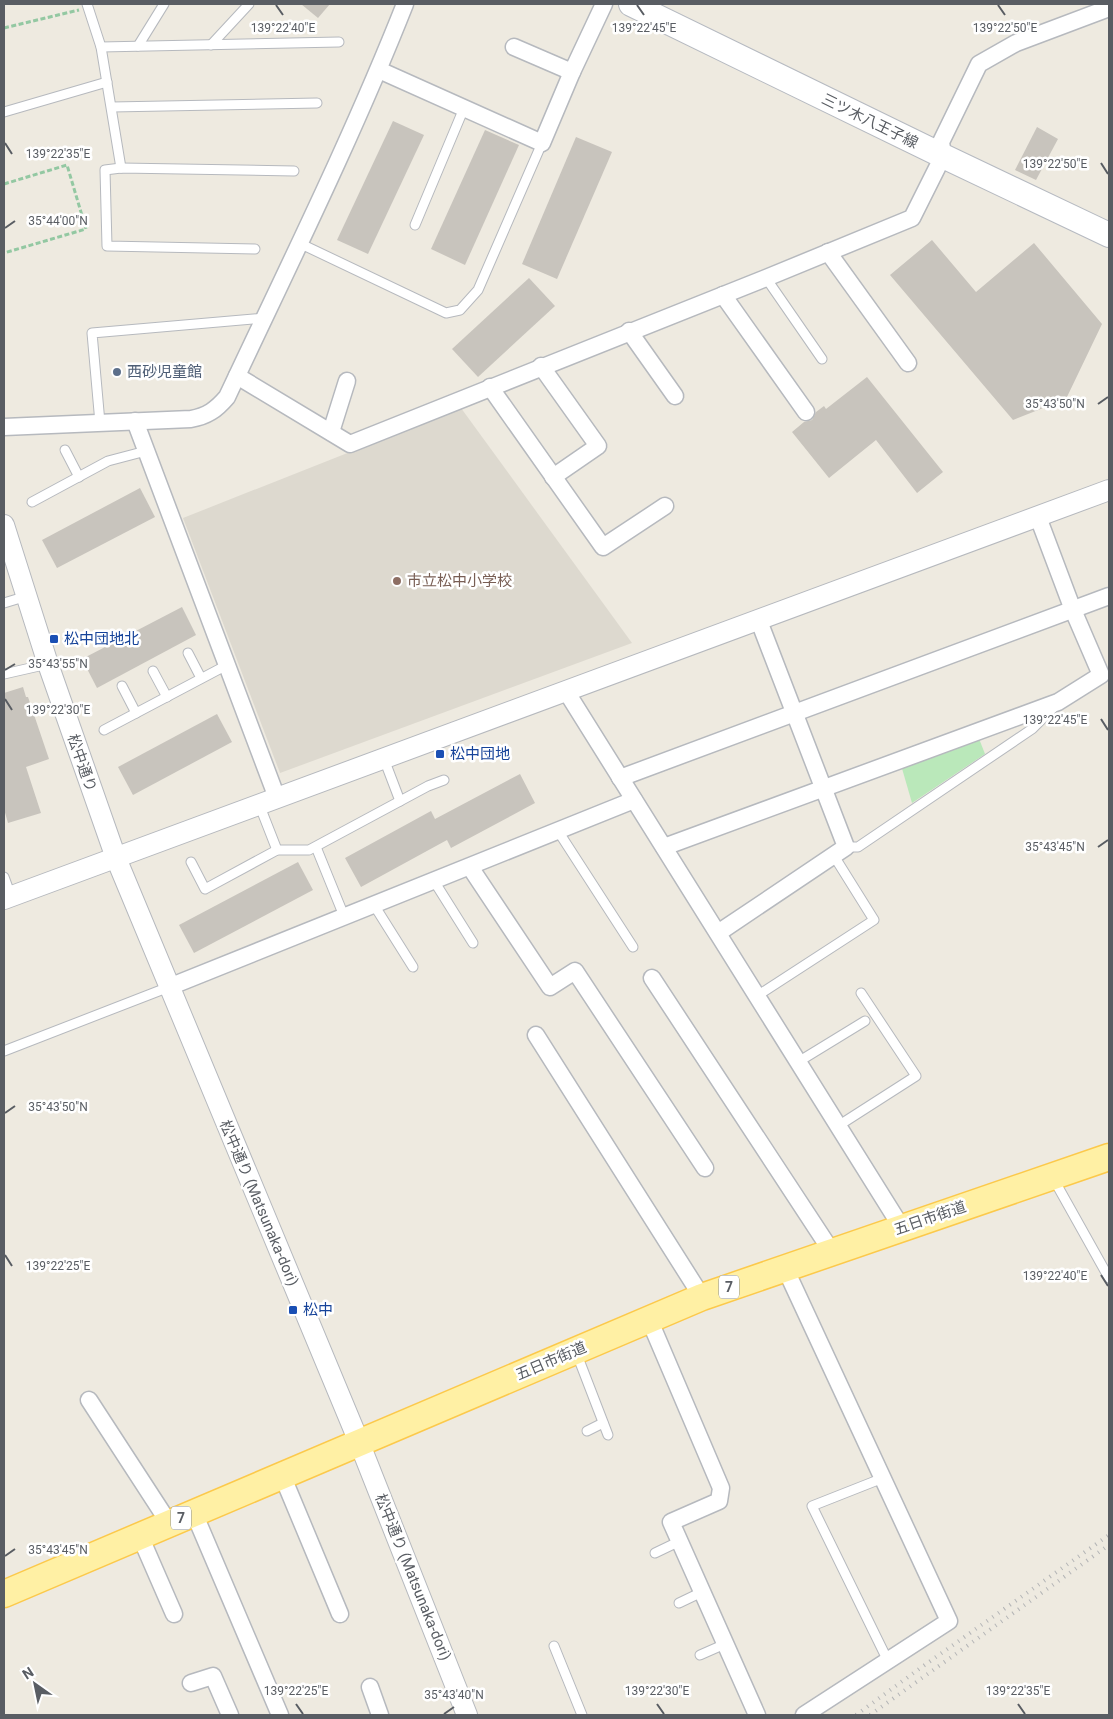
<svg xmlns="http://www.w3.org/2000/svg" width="1113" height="1719" viewBox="0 0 1113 1719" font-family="Roboto,'Noto Sans JP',sans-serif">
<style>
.education{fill:#ddd9cf}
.green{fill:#bae8ba}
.building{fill:#c8c4bd}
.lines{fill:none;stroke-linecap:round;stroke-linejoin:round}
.service-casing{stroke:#b6b9be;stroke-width:11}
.minor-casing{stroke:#b6b9be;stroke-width:19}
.tertiary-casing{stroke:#b6b9be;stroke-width:22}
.secondary-casing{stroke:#b6bac1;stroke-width:26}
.primary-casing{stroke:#fcc94b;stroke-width:29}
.path{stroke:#93c8a2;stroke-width:3;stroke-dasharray:5 2.5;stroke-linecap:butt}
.service{stroke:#fff;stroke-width:9}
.minor{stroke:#fff;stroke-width:16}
.tertiary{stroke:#fff;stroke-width:20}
.secondary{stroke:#fff;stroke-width:24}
.primary{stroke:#fff0a4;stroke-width:26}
.rail{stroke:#b4b5b6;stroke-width:4;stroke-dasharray:1 6;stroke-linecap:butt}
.ticks{fill:none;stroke:#595d63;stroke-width:2}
.service-dot{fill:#5c6f8a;stroke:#fff;stroke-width:2}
.education-dot{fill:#8d6e63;stroke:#fff;stroke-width:2}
.transit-dot{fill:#1a4fb4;stroke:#fff;stroke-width:2}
.labels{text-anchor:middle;stroke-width:5;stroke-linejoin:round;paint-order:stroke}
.shield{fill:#fff;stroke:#8b8e92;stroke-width:1}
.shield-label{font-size:14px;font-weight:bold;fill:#595d63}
.street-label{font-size:15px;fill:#595d63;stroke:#fff}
.service-label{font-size:15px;fill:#4e5e75;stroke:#fff;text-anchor:start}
.education-label{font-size:15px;fill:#785e54;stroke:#fff;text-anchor:start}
.transit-label{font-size:15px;fill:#164399;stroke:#fff;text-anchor:start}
.ticks-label{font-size:12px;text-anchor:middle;fill:#595d63;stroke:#fff;stroke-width:5;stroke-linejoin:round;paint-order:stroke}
</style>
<rect width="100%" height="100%" fill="#eeeae0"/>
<path class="education" d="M461,408L632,643L280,773L183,518Z"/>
<path class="green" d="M978,736L985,754L912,803L901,765Z"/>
<g class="building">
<path d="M301,4H330L318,18Z"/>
<path d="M393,121L424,135L368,254L337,240Z"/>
<path d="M1037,127L1058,139L1036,180L1015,170Z"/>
<path d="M485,130L519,145L465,265L431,249Z"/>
<path d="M576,137L612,152L557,279L522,264Z"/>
<path d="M932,240L976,292L1034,243L1102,324L1066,399L1013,420L890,275Z"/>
<path d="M529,278L555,306L478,377L452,349Z"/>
<path d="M867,377L943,472L917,493L876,440L829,478L792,432L804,422L812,420L816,412L824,406L826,409Z"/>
<path d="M140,488L155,517L57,568L42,540Z"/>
<path d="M182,607L196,635L97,688L82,659Z"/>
<path d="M23,687L26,697H28L49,759L26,767L41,813L8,823L4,809V693Z"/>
<path d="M217,714L232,742L133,795L118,767Z"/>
<path d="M520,774L535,803L451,848L447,840L361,887L345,858L431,811L435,819Z"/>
<path d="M298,862L313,890L194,953L179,925Z"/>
</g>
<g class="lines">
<defs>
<g id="service">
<path d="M87,4L101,47L121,168"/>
<path d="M211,45L249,4"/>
<path d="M138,46L164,4"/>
<path d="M101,47L339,42"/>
<path d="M112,107L317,103"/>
<path d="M4,112L107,82"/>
<path d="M415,225L464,108"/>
<path d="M299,243L446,313L460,310L478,290L542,143"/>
<path d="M255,249L107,246L105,170L121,168L294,171"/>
<path d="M766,278L822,359"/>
<path d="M100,423L92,333L265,318"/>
<path d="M65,450L79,477"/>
<path d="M32,502L108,461L146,451"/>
<path d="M4,603L27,596"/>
<path d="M188,653L201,678"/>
<path d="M153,671L167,697"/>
<path d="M4,674L48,664"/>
<path d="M122,686L136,713"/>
<path d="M104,730L227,665"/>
<path d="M384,759L400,801"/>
<path d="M259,804L277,850"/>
<path d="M558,831L633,947"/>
<path d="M316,847L344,916"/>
<path d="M846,847H858L1032,729L1053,708"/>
<path d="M191,862L205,889L277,850H309L428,786L444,780"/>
<path d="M4,877L11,896"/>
<path d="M434,881L473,943"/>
<path d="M374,905L413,967"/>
<path d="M757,996L874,920L834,856"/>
<path d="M4,1051L169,987"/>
<path d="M798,1062L865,1021"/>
<path d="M838,1126L916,1076L861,993"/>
<path d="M1053,1178L1109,1278"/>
<path d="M576,1352L608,1435"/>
<path d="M587,1431L603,1423"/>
<path d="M883,1478L812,1506L888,1661"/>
<path d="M655,1553L680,1541"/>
<path d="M679,1603L702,1592"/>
<path d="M554,1646L582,1715"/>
<path d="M700,1655L725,1644"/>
</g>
<g id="minor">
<path d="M514,47L572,72"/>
<path d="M379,70L542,143L572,72L604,4"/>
<path d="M828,252L908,363"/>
<path d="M723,295L806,412"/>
<path d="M629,331L675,396"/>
<path d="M541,366L598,446L553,477"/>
<path d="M237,376L350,444L766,278L912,218L943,156L941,142L979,64L1016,43L1109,8"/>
<path d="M490,387L603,547L665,506"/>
<path d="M135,421L277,798"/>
<path d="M4,427L191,419C207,416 216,410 227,397C288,267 352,138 405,4"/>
<path d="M331,432L347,381"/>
<path d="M566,691L902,1228"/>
<path d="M620,778L1109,596"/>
<path d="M664,847L1058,702L1101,675L1073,610L1038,517"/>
<path d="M470,867L550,987L575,971L705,1168"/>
<path d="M718,933L846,847L759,621"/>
<path d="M652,978L832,1252"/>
<path d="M169,987L634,800"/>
<path d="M536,1035L702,1297"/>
<path d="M785,1268L949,1621L804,1715"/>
<path d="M649,1319L721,1488L719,1501L671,1522L757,1715"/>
<path d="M89,1400L169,1523"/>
<path d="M282,1475L340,1614"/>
<path d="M194,1513L280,1715"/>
<path d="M140,1536L174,1614"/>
<path d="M191,1683L213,1676L230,1715"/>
<path d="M370,1687L380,1715"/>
</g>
<g id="tertiary">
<path d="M4,525L48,664L116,858L359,1442L467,1715"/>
<path d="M4,899L1109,490"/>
</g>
<path id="secondary" d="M631,4L943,156L1109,235"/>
<path id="primary" d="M4,1594L702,1297L1109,1157"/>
</defs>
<use href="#service" class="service-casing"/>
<use href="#minor" class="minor-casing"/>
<use href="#tertiary" class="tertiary-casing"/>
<use href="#secondary" class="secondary-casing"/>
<use href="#primary" class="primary-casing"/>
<g class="path">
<path d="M4,28L79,10"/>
<path d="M4,184L67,165L86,229L4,253"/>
</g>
<use href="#service" class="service"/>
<use href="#minor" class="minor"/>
<use href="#tertiary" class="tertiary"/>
<use href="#secondary" class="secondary"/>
<use href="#primary" class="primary"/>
<g class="rail">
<path d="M856,1715L919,1669L1109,1535"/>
<path d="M870,1715L1109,1545"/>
</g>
</g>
<path class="ticks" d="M276,5L283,15M637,5L644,15M998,5L1005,15M5,143L12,154M1101,163L1108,174M5,228L15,221M1098,404L1108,397M5,670L15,664M5,699L12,710M1101,719L1108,730M1098,847L1108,840M5,1113L15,1106M5,1255L12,1266M1101,1275L1108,1286M5,1556L15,1549M296,1704L303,1714M657,1704L664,1714M1018,1704L1025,1714M444,1714L454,1707"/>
<circle class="service-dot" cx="117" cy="372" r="5"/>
<circle class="education-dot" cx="397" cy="581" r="5"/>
<g class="transit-dot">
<rect x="49" y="634" width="10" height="10" rx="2.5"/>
<rect x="435" y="749" width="10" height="10" rx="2.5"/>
<rect x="288" y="1305" width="10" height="10" rx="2.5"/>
</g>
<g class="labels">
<g class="shield">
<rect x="719" y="1275.5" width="20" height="23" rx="4"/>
<rect x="171" y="1506.5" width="20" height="23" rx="4"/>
</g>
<g class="shield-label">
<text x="729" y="1292">7</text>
<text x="181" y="1523">7</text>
</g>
<g class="street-label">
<text transform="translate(870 121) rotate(26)" y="5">三ツ木八王子線</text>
<text transform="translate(82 763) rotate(71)" y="5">松中通り</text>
<text transform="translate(259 1203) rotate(67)" y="5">松中通り (Matsunaka-dori)</text>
<text transform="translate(930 1218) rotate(-19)" y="5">五日市街道</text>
<text transform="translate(551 1361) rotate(-23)" y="5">五日市街道</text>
<text transform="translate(413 1577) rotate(68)" y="5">松中通り (Matsunaka-dori)</text>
</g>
<g class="service-label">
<text x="127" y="377">西砂児童館</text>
</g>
<g class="education-label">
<text x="407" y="586">市立松中小学校</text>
</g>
<g class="transit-label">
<text x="64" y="644">松中団地北</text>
<text x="450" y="759">松中団地</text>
<text x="303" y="1315">松中</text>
</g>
</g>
<g class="ticks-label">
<text x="283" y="32">139°22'40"E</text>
<text x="644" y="32">139°22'45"E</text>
<text x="1005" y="32">139°22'50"E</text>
<text x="58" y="158">139°22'35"E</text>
<text x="1055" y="168">139°22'50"E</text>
<text x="58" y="225">35°44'00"N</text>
<text x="1055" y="408">35°43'50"N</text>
<text x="58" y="668">35°43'55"N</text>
<text x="58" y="714">139°22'30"E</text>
<text x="1055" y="724">139°22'45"E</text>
<text x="1055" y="851">35°43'45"N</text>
<text x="58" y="1111">35°43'50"N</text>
<text x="58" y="1270">139°22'25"E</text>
<text x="1055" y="1280">139°22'40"E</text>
<text x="58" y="1554">35°43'45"N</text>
<text x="296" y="1695">139°22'25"E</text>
<text x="657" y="1695">139°22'30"E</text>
<text x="1018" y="1695">139°22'35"E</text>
<text x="454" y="1699">35°43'40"N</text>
</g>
<rect width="1113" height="1719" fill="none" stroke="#595d63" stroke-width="10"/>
<g transform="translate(35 1684) rotate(327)" stroke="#ffffff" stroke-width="4" paint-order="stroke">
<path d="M0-4L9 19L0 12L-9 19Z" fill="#595d63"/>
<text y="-8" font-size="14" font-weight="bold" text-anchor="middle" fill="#595d63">N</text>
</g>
</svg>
